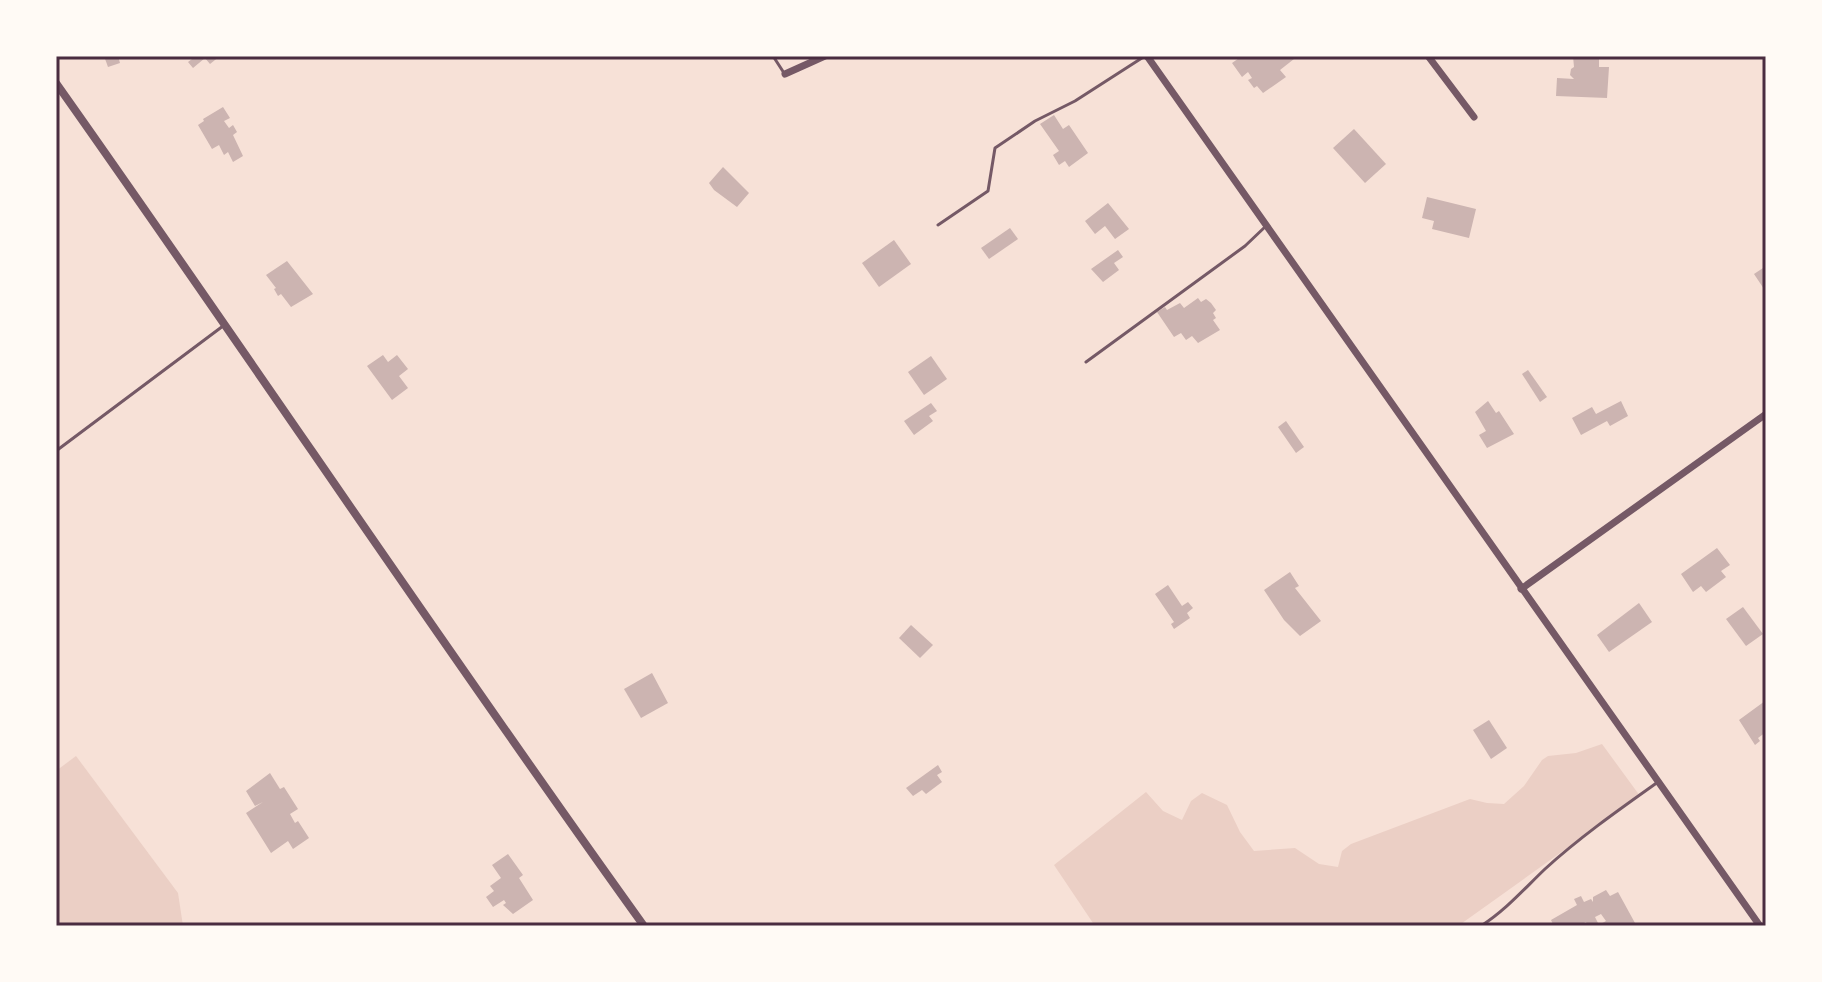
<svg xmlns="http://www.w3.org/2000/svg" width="1822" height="982" viewBox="0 0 1822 982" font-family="'Zilla Slab',serif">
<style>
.green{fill:#ebcfc5}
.building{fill:#ccb4b1}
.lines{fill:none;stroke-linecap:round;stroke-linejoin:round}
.service{stroke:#755966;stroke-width:3}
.minor{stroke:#755966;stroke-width:7}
.tertiary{stroke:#755966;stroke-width:8}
.neatline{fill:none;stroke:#4a2c40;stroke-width:3}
</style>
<rect width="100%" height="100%" fill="#f7e1d7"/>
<g class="green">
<path d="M1602,744L1640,796L1458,926H1095L1054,865L1146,792L1163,811L1182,820L1191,801L1202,793L1227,805L1240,832L1254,851L1295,848L1319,864L1338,867L1342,851L1351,844L1470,799L1487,803L1504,804L1524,786L1542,760L1548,756L1576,753Z"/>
<path d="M76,756L178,893L183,926H56V771Z"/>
</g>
<g class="building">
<path d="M104,56H118L120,63L108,67Z"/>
<path d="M196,56H220L210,64L205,58L193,68L188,62Z"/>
<path d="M1242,56H1292L1294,59L1280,70L1286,77L1263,93L1257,86L1254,88L1248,80L1252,78L1248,72L1242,77L1232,63Z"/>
<path d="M1573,56H1599V67H1609L1607,98L1556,96L1557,78L1574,79L1570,75L1571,69L1574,67Z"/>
<path d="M223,107L230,118L224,121L229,128L233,125L237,132L233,135L243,156L233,162L228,152L224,155L219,145L212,149L198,125L204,121L203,119Z"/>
<path d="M1054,115L1063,129L1069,125L1088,153L1069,167L1065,161L1059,165L1053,155L1059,151L1040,124Z"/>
<path d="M1354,129L1386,164L1365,183L1333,148Z"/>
<path d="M723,167L749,193L737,207L714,190L709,183Z"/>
<path d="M1427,197L1476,209L1469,238L1432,229L1434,221L1422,218Z"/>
<path d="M1108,203L1129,229L1115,239L1105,226L1095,234L1085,221Z"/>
<path d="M1010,228L1018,239L989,259L981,248Z"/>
<path d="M894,240L911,264L879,287L862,263Z"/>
<path d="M1118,250L1123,257L1114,263L1119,270L1103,282L1091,269Z"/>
<path d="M287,261L313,294L291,307L281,294L278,296L274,289L276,288L266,275Z"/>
<path d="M1766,266V292L1754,274Z"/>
<path d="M1198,298L1201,302L1206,299L1211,303L1216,310L1213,313L1216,318L1213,320L1220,330L1198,343L1192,336L1186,340L1181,333L1174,337L1157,312L1165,307L1167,310L1180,303L1184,308Z"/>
<path d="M383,355L388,362L397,355L408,369L399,376L408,388L392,400L367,366Z"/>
<path d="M931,356L947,379L924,395L908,372Z"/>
<path d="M1528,370L1547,397L1540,402L1522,374Z"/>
<path d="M1488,401L1496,413L1499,411L1514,434L1487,448L1479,435L1486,431L1475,412Z"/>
<path d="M1621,401L1628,416L1610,426L1607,421L1581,435L1572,418L1592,407L1596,414Z"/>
<path d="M931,403L937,411L929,416L933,421L914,435L904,421Z"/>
<path d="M1286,421L1304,447L1296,453L1278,427Z"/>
<path d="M1717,548L1730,565L1721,571L1726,577L1706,592L1701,586L1693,592L1681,574Z"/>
<path d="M1290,572L1299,586L1295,588L1321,621L1300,636L1284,620L1264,590Z"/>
<path d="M1168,585L1182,606L1188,602L1193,608L1187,613L1190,618L1174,629L1171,624L1174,622L1155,594Z"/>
<path d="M1639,603L1652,622L1609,652L1597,635Z"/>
<path d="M1743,607L1763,634L1746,646L1726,619Z"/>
<path d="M911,625L933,645L920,658L899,638Z"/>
<path d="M652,673L668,703L641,718L624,689Z"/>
<path d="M1765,701L1766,732L1758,738L1760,741L1755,745L1739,720Z"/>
<path d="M1489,720L1507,748L1491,759L1473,730Z"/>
<path d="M938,765L942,772L937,775L942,782L926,794L922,790L913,796L906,788Z"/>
<path d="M270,773L280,789L284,787L298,809L290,814L295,823L298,821L309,838L293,849L288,841L271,853L246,813L263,802L255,806L246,791Z"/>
<path d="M508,854L523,875L519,878L533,900L513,914L503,905L506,903L504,900L493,907L486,897L494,891L490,886L501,878L492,865Z"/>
<path d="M1606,890L1610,896L1618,892L1635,923L1630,926H1597L1606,921L1601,914L1595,917L1598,923L1593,926H1588L1586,922L1578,926H1554L1551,920L1577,905L1574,899L1581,896L1584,902L1591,899L1593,902V897Z"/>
</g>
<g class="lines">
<g class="service">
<path d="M773,56L784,73"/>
<path d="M938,225L988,191L995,148L1035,121L1075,101L1145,56"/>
<path d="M1086,362L1245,246L1266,226"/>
<path d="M56,451L223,326"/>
<path d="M366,926H372"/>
<path d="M1481,926C1506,910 1524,889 1545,869C1580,837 1620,809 1658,782"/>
</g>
<g class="minor">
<path d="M1147,56L1760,926"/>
<path d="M1428,56L1474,117"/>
<path d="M785,74L825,56"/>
<path d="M1521,589L1766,414"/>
</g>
<path class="tertiary" d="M56,83C254,363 444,648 644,926"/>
</g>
<rect width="1822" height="982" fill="none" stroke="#fffaf5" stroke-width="116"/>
<rect x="58" y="58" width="1706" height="866" class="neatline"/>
</svg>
